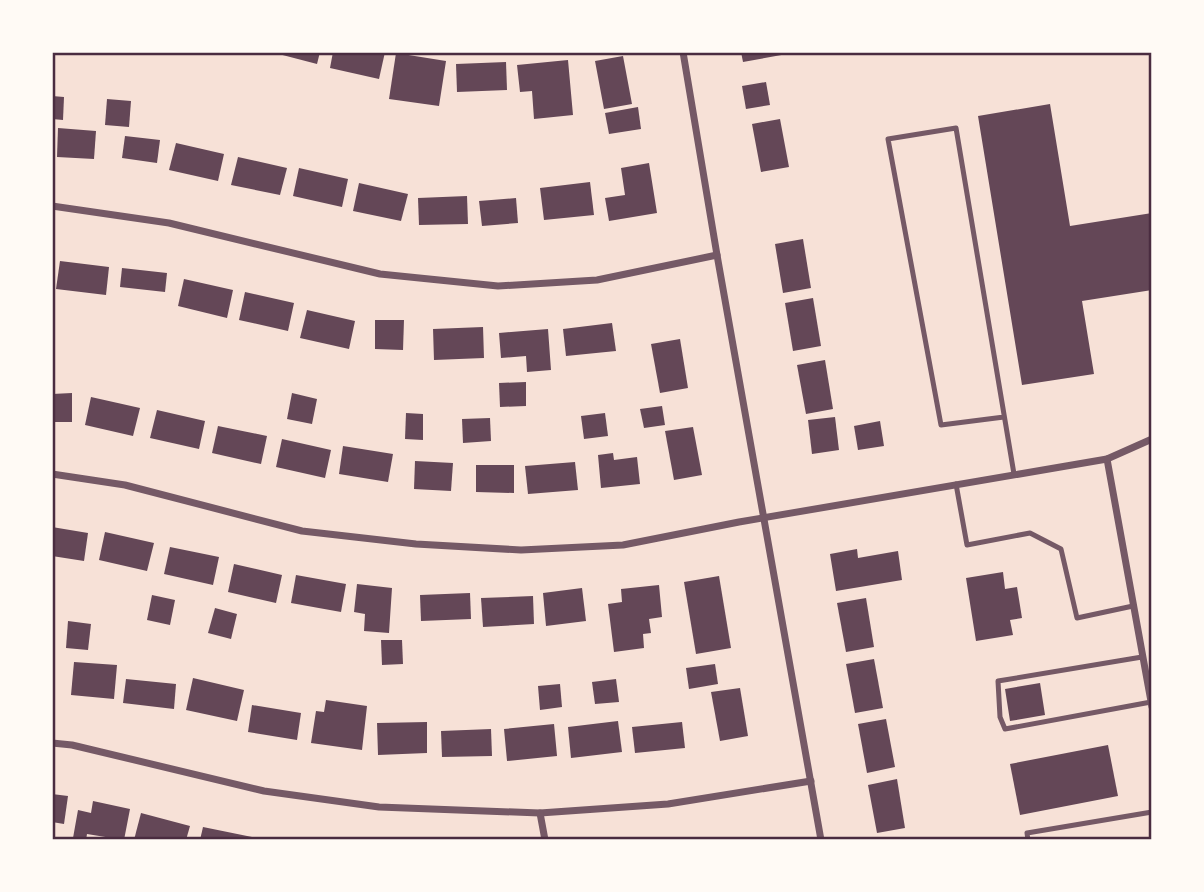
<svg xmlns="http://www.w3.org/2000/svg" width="1204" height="892" viewBox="0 0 1204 892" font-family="'Work Sans',sans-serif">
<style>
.building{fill:#644757}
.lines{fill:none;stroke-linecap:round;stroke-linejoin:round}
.service{stroke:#755966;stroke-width:5}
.minor{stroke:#755966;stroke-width:7}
.neatline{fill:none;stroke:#4a2c40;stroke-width:2.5}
</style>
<rect width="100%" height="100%" fill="#f7e1d7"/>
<g class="building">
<path d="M271,52H320L317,64Z"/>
<path d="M333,52H385L379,79L330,68Z"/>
<path d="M741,52H786L787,54L743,62Z"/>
<path d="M396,53L446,61L439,106L389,99Z"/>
<path d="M623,56L632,104L604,109L595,61Z"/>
<path d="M568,60L573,115L534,119L532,91L520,92L517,65Z"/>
<path d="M506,62L507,90L457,92L456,64Z"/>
<path d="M766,82L770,105L746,109L742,86Z"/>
<path d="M52,96L64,97L63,120L52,119Z"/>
<path d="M107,99L131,101L129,127L105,125Z"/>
<path d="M1050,104L1070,226L1152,213V290L1082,301L1094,374L1022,385L978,116Z"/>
<path d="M638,107L641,129L609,134L605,113Z"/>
<path d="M780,119L789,167L761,172L752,124Z"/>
<path d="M58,128L96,131L94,159L57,157Z"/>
<path d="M125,136L160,140L157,163L122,158Z"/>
<path d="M176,143L224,154L218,181L169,170Z"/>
<path d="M238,157L287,168L280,195L231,185Z"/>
<path d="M649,163L657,213L609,221L605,198L625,195L621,168Z"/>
<path d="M299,168L348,179L342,207L293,196Z"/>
<path d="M590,182L594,215L544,220L540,188Z"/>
<path d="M359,183L408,194L401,221L353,211Z"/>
<path d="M467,196L468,224L419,225L418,198Z"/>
<path d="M516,198L518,223L482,226L479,201Z"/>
<path d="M803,239L811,288L783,293L775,244Z"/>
<path d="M60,261L109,267L106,295L56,289Z"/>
<path d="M122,268L167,273L165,292L120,287Z"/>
<path d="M184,279L233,290L227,318L178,306Z"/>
<path d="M245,292L294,303L288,331L239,320Z"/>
<path d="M813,298L821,346L793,351L785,303Z"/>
<path d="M307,310L355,321L349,349L300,338Z"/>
<path d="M375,320H404L403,350L375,349Z"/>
<path d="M612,323L616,351L566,356L563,329Z"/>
<path d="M483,327L484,358L434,360L433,329Z"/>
<path d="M548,329L551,370L527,372L526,356L501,358L499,333Z"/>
<path d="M680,339L688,388L660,393L651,344Z"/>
<path d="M825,360L833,409L806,414L797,365Z"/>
<path d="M526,382V406L500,407L499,383Z"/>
<path d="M72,393V422H52V394Z"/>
<path d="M292,393L317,399L312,424L287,419Z"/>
<path d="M91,397L140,408L133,436L85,425Z"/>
<path d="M662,406L665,425L644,428L640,409Z"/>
<path d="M157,410L205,421L199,449L150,438Z"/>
<path d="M406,413L423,414V440L405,439Z"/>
<path d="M605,413L608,436L584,439L581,416Z"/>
<path d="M835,417L839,450L812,454L808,420Z"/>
<path d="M490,418L491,441L463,443L462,419Z"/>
<path d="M880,421L884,446L858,450L854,426Z"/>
<path d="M218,426L267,436L261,464L212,453Z"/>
<path d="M693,427L702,475L674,480L665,431Z"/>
<path d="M282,439L331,450L325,478L276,467Z"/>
<path d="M343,446L393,454L388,482L339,474Z"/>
<path d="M613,453L614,460L637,457L640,484L601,488L598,455Z"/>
<path d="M415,461L453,463L451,491L414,489Z"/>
<path d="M575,462L578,490L528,494L525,466Z"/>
<path d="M476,465H514V493L476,492Z"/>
<path d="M52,527L88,533L84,561L52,556Z"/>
<path d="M105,532L154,543L147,571L99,560Z"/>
<path d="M170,547L219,557L213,585L164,574Z"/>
<path d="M857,549L858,558L898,551L902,580L836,591L830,554Z"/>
<path d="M234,564L282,575L276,603L228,592Z"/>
<path d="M1003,572L1005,589L1017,587L1022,618L1010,620L1013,635L976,641L966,578Z"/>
<path d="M296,575L346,584L341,612L291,603Z"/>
<path d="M719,576L731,648L696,654L684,582Z"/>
<path d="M357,584L392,588L389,633L364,631L365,614L354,612Z"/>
<path d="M659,585L662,617L649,619L651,633L643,634L644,648L614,652L608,604L622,602L621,589Z"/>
<path d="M582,588L586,621L546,626L543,593Z"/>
<path d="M470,593L471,619L421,621L420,595Z"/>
<path d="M152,595L175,600L170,625L147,620Z"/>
<path d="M533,596L534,624L483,627L481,598Z"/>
<path d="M866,598L874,647L846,652L837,603Z"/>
<path d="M215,608L237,614L231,639L208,633Z"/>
<path d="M68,621L91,624L88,650L66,648Z"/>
<path d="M381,640H402L403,664L382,665Z"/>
<path d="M874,659L883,708L855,713L846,664Z"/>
<path d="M74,662L117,665L114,699L71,695Z"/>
<path d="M715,664L718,684L689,689L686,668Z"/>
<path d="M193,678L244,690L237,721L186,710Z"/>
<path d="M126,679L176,684L174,709L123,703Z"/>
<path d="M616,679L619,702L595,704L592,682Z"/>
<path d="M1040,683L1045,715L1010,721L1005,689Z"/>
<path d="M560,684L562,707L540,710L538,686Z"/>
<path d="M740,688L748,736L720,741L711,692Z"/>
<path d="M326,700L367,706L362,750L311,743L316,711L324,712Z"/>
<path d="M252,705L301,713L297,740L248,732Z"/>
<path d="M886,719L895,767L867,773L858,724Z"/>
<path d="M618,721L622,752L571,758L568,727Z"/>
<path d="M427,722V753L378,755L377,723Z"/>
<path d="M682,722L685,748L635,753L632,727Z"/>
<path d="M554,724L557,756L507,761L504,729Z"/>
<path d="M491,729L492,756L442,757L441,731Z"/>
<path d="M1108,745L1118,796L1020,815L1010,764Z"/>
<path d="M897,779L905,828L877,833L868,785Z"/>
<path d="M52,794L68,796L64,824L52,822Z"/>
<path d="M93,801L130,809L124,840L87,834L86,840L73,838L78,810L91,813Z"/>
<path d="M141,813L190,826L186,840H134Z"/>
<path d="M203,827L252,837V840H200Z"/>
</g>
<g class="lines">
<g class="service">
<path d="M1004,417L941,425L888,139L956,128L1014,474"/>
<path d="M956,484L967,545L1030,533L1061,549L1077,618L1133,606"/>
<path d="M1142,657L998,681L1000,717L1005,729L1151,702"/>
<path d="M1028,840L1027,833L1152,812"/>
</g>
<g class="minor">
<path d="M683,52L717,255L821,840"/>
<path d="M52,206L169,223L380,274L498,286L597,280L717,255"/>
<path d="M1107,459L1152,707"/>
<path d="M52,474L125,485L302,531L416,544L521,550L623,545L739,522L1107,459L1152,439"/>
<path d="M52,743L72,745L264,791L379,807L540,813L668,804L811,781"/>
<path d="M540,813L545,840"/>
</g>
</g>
<rect width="1204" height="892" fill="none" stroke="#fffaf5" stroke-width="108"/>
<rect x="54" y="54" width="1096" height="784" class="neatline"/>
</svg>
